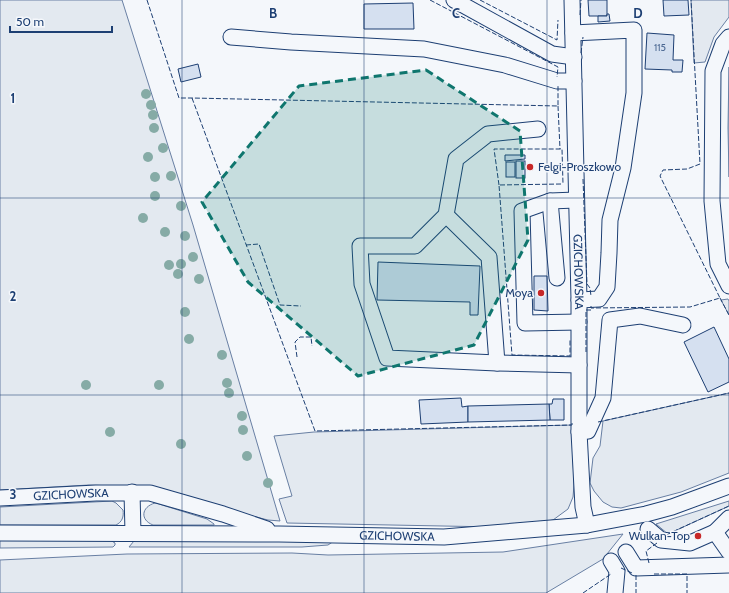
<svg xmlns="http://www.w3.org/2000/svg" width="729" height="593" viewBox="0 0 729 593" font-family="Cabin,sans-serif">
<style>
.green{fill:#e3e9f0;stroke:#687fa3}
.building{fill:#d5e0f0;stroke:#1d3f73}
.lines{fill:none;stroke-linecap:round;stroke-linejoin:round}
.minor-casing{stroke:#1d3f73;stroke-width:17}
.minor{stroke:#f4f7fb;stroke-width:15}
.fence{stroke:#1d3f73;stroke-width:1;stroke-dasharray:5 2;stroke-linecap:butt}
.tree{fill:#86aba6}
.marked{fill:#0f766e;fill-opacity:0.2;stroke:#0f766e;stroke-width:3;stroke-dasharray:8 5;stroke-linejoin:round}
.grid{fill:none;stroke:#1d3f73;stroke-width:1;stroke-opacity:0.55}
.poi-dot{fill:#c62828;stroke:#f4f7fb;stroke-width:1.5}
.labels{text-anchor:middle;stroke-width:3;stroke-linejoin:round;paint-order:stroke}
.number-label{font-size:10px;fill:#4b6792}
.poi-label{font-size:12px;fill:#1d3f73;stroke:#f4f7fb;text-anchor:end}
.street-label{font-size:12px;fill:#1d3f73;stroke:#f4f7fb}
.grid-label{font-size:13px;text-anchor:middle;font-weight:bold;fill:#1d3f73;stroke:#f4f7fb;stroke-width:3;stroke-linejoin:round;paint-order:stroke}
</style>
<rect width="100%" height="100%" fill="#f4f7fb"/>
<g class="green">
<path d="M0,0H122L193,225L280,521L268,520L236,512L160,488L89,485L0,490Z"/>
<path d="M691,0H729V17L714,37L705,62L694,63Z"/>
<path d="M729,67V177L728,128Z"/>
<path d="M728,299L729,301V315L721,300Z"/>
<path d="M729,393V473L681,492L621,508L612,507L603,502L594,491L590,483L593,458L600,446L603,421Z"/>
<path d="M572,425L574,485L573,497L568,509L553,520L539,523L495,527L287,523L279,499L292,496L274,436L314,432Z"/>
<path d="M112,501L116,503L123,510C124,517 122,522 116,525H0V507Z"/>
<path d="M729,501V506L668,534L656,524Z"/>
<path d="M155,503L159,504L207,519L214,524V525H153C140,520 141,507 155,503Z"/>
<path d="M623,534L603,559L546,593H0V560L127,554L292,553L328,555L503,552Z"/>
<path d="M0,540H110L115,543V545L113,547L0,548Z"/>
<path d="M134,541H334L328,545L302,547H129Z"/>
</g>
<g class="building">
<path d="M588,0H607V16H589Z"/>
<path d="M663,0H688L689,15L664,16Z"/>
<path d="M413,3L414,29H364V4Z"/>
<path d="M607,14H609L610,21L598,22V16H607Z"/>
<path d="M647,33L674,35L673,60H683L682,72H672V70L645,69Z"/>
<path d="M198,64L201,77L181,82L178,69Z"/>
<path d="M505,155H525V159L505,161Z"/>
<rect x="516" y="161" width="9" height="17"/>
<rect x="506" y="162" width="9" height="15"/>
<path d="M378,262L480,266L478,315H470V302L377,300Z"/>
<path d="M534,276H547L548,311L534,310Z"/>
<path d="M714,327L729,359V382L708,392L684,342Z"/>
<path d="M461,398L462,407L468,406V422L421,424L419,400Z"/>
<path d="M553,399H564V420H550L549,404H552Z"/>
<path d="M549,404L550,420L468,422V406Z"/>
</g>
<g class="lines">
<defs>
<g id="minor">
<path d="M454,0L552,54L574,57"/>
<path id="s1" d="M572,0L579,300V432L583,507L587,525"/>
<path d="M573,33L634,30V93L623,168L610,220L609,253L607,287L599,299L579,300"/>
<path d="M231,37L291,42L424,49L505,65L557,81H574"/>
<path d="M729,37L723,44L713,71L712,201L718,264L729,286"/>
<path d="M538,129L488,134L456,159L446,215L415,246H360L362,284L387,358L497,363L579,365"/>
<path d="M550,201L522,211L525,323L579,322"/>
<path d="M446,215L489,257L497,363"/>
<path d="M557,278L550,201L576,200"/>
<path d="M579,432L588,431L603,398L610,320L640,316L683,325"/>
<path d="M132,492L133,533"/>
<path id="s2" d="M0,498L96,493H150L223,514L267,529"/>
<path d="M648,529L661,540L690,543L715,532L729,518"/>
<path d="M715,532L729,552"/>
<path id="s3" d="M0,533L279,534L444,537L587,525L646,514L672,507L729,486"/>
<path d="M626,552L636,568L729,565"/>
<path d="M611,561L617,571L615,593"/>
</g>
</defs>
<use href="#minor" class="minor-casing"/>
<use href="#minor" class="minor"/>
<g class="fence">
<path d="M147,0L179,98H192L558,106V85"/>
<path d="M430,0L558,67L557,77"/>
<path d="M480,0L557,40L558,20"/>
<path d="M580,15L581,0"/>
<path d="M581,53L583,37"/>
<path d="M192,98L315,431L572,425V422"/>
<path d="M558,106L560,149"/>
<path d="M583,179L587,284L590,288L591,296"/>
<path d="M561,184L499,185L512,355L570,356V339"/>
<path d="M499,185L494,149H562L563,184"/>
<path d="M246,245L259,244L280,305L301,306"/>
<path d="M720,298L729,315"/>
<path d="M591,306V308L690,307L720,298L660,176L663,170L687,169L700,164L691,0"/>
<path d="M586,352V310H591"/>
<path d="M297,357L295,342L300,337H311L312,346"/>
<path d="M598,422L729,393"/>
<path d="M667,535L670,533L729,506"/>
<path d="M649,563L646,551L657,543"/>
<path d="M621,568L632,573"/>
<path d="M654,574H687V593"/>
<path d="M636,575V593"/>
<path d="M583,593L611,574"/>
</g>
</g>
<g class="tree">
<circle cx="146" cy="94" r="5"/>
<circle cx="151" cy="105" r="5"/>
<circle cx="153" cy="115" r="5"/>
<circle cx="154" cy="128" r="5"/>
<circle cx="163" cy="148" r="5"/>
<circle cx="148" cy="157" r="5"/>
<circle cx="171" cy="176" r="5"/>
<circle cx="155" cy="177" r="5"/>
<circle cx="155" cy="196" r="5"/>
<circle cx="181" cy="206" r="5"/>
<circle cx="143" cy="218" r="5"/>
<circle cx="165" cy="232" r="5"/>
<circle cx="185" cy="236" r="5"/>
<circle cx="193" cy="257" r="5"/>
<circle cx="181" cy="264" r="5"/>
<circle cx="169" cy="265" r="5"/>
<circle cx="178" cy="274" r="5"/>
<circle cx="199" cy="279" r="5"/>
<circle cx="185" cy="312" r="5"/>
<circle cx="189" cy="339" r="5"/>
<circle cx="222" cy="355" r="5"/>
<circle cx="227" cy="383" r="5"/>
<circle cx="86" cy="385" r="5"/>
<circle cx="159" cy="385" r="5"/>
<circle cx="229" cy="393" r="5"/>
<circle cx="242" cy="416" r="5"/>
<circle cx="243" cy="430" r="5"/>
<circle cx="110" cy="432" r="5"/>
<circle cx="181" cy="444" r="5"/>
<circle cx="247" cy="456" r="5"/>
<circle cx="268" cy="483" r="5"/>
</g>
<path class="marked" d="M426,70L520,131L528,240L474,345L358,376L248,282L202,202L299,86Z"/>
<path class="grid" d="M182,0V593M364,0V593M547,0V593M0,198H729M0,395H729"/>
<g class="poi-dot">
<circle cx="530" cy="167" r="4"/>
<circle cx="541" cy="293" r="4"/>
<circle cx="698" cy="536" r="4"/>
</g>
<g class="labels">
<g class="number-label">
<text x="660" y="51">115</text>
</g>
<g class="poi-label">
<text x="538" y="171" text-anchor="start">Felgi-Proszkowo</text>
<text x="533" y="297">Moya</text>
<text x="690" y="540">Wulkan-Top</text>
</g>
<g class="street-label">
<text dy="4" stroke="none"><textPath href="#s1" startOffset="272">GZICHOWSKA</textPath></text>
<text dy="4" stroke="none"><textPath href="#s2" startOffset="71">GZICHOWSKA</textPath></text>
<text dy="4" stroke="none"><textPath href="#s3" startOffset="397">GZICHOWSKA</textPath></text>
</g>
</g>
<g class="grid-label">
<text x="273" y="18">B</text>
<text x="456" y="18">C</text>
<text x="638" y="18">D</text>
<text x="13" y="103">1</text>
<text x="13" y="301">2</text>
<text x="13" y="499">3</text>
</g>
<path d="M10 26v6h102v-6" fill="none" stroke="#1d3f73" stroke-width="2"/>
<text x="16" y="26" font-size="12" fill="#1d3f73" stroke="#f4f7fb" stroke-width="3" paint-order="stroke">50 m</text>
</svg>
